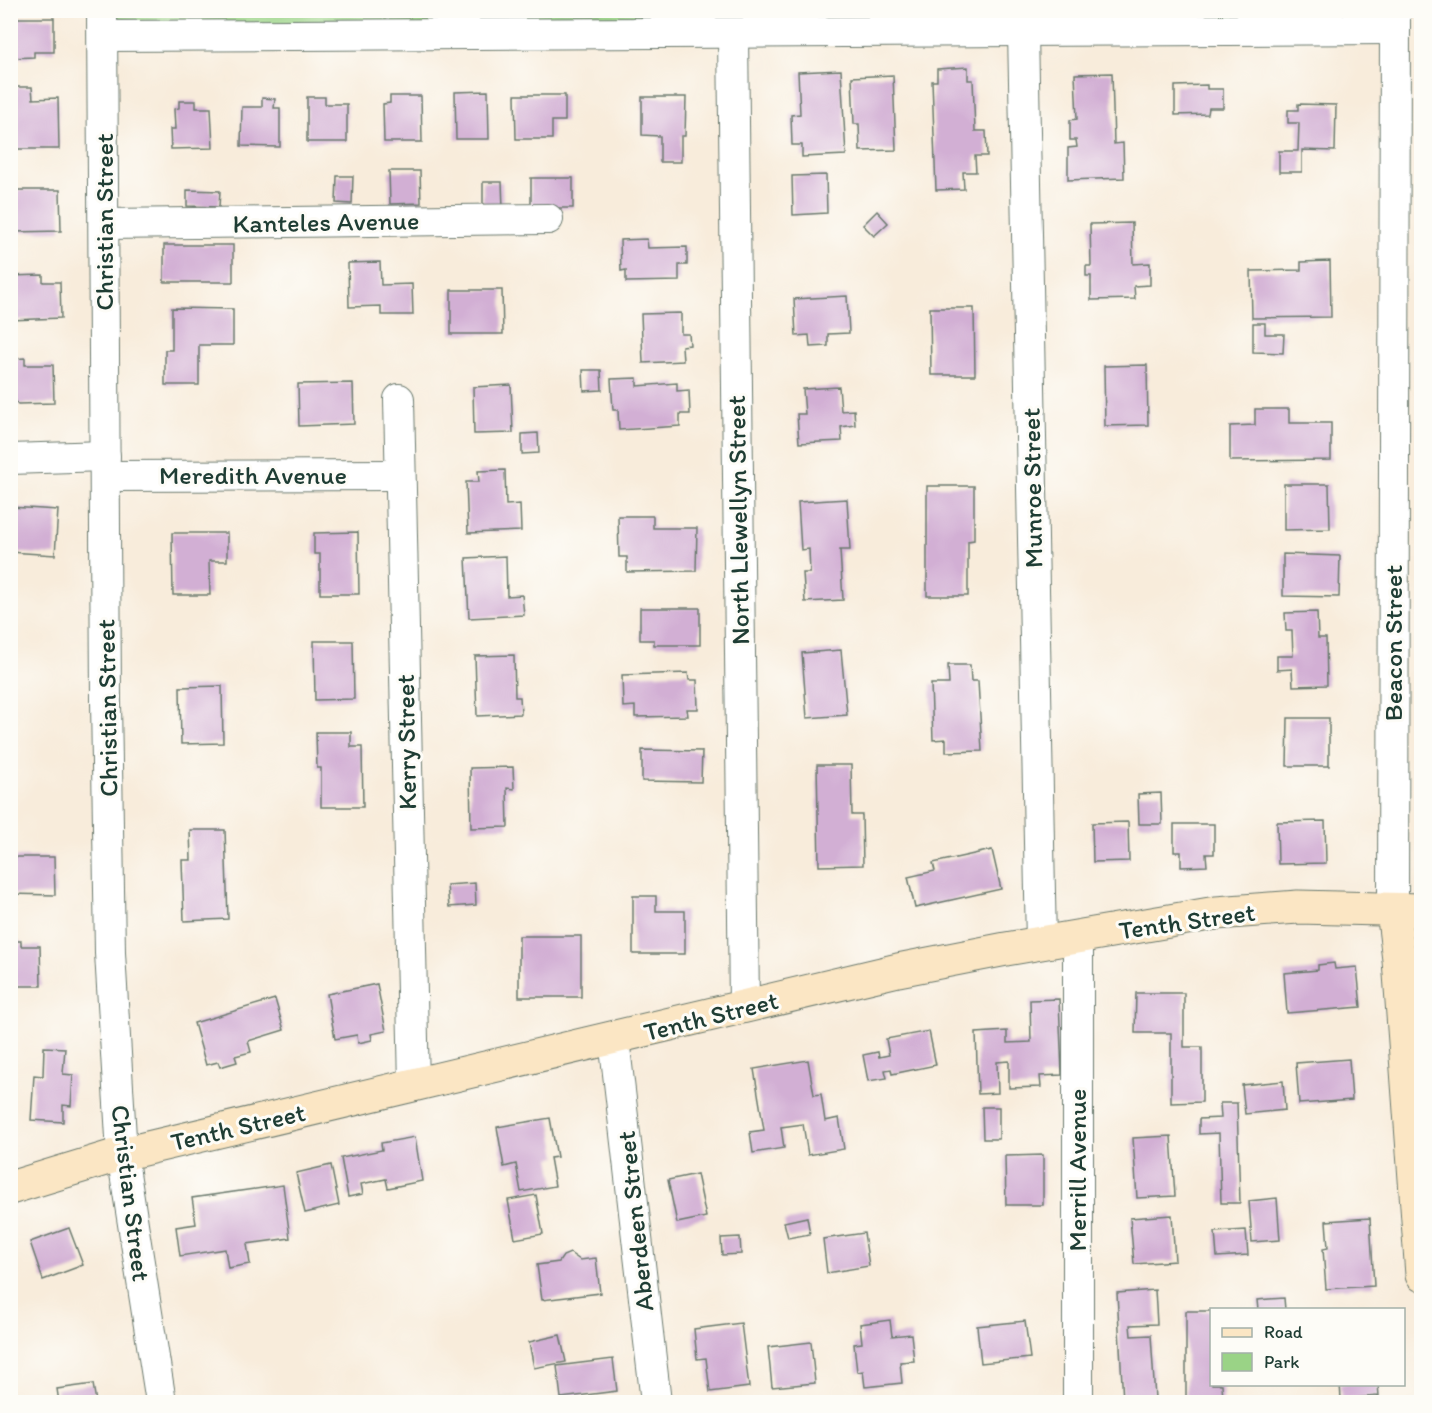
<svg xmlns="http://www.w3.org/2000/svg" width="1432" height="1413" viewBox="0 0 1432 1413" font-family="Itim,sans-serif">
<style>
.green{fill:#9ad386;stroke:#5c885d;stroke-width:1.5}
.building{fill:#d2afd4}
.lines{fill:none;stroke-linecap:round;stroke-linejoin:round}
.street-casing{stroke:#6b7a6e;stroke-width:32}
.secondary-casing{stroke:#6b7a6e;stroke-width:35}
.street{stroke:#fff;stroke-width:30}
.secondary{stroke:#fbe6c4;stroke-width:33}
.labels{text-anchor:middle;stroke-width:6;stroke-linejoin:round;paint-order:stroke}
.street-label{font-size:26px;fill:#1f3d34;stroke:#fdfcf7}
</style>
<rect width="100%" height="100%" fill="#fdfcf7"/>
<filter id="ink" filterUnits="userSpaceOnUse"><feTurbulence type="fractalNoise" baseFrequency=".0167" numOctaves="2"/><feDisplacementMap in="SourceGraphic" scale="12" xChannelSelector="R" yChannelSelector="G"/><feConvolveMatrix kernelMatrix="1 2 1 2 8 2 1 2 1" color-interpolation-filters="sRGB"/></filter>
<filter id="wash" filterUnits="userSpaceOnUse"><feTurbulence type="fractalNoise" baseFrequency=".008" numOctaves="4" result="noise"/><feDisplacementMap in="SourceGraphic" scale="24" xChannelSelector="R" yChannelSelector="G"/><feGaussianBlur stdDeviation="1.35" result="paint"/><feColorMatrix in="noise" values="0 0 0 0 0 0 0 0 0 0 0 0 0 0 0 0 0 1.4 0 .05"/><feComposite in="paint" operator="in"/></filter>
<g filter="url(#wash)">
<rect width="100%" height="100%" fill="#f8ecdb"/>
<path class="green" d="M102,11H1395V29L103,36Z"/>
<g id="blocks">
<g class="building">
<path d="M10,18H54V52H34V57L10,58Z"/>
<path d="M968,67V80H973L975,131H986L987,156H975L976,172H963L964,189L936,190L932,81H937V69Z"/>
<path d="M841,70L846,155L802,157V145H792L791,115L800,114L798,72Z"/>
<path d="M1112,73L1114,144L1123,143L1124,178L1068,180V148L1077,147L1076,140H1070V120L1077,119L1075,74Z"/>
<path d="M893,75L896,150L860,151L859,124H854L852,77Z"/>
<path d="M1207,85V89H1223V108H1209L1208,114L1175,115V86Z"/>
<path d="M13,87H32L33,99L58,98L59,149H12L10,92H13Z"/>
<path d="M488,91L489,139H456L455,92Z"/>
<path d="M515,95H565V121H552V139H516Z"/>
<path d="M390,96H421L422,142H384L383,104L390,103Z"/>
<path d="M307,97H325V104H347V142H307Z"/>
<path d="M642,97H686L685,136H681V162H660V136L642,135Z"/>
<path d="M262,98L275,99L274,108H280V147L241,146L242,107H262Z"/>
<path d="M179,101H196V108H211L213,148L171,149L170,129H175L174,109L179,108Z"/>
<path d="M1298,104L1336,105L1335,151L1302,150V172H1279V151H1298L1299,123H1288V110H1298Z"/>
<path d="M389,171H420L421,203L390,204Z"/>
<path d="M826,175L827,213L793,215L792,176Z"/>
<path d="M337,176H353L352,204L336,203Z"/>
<rect x="531" y="178" width="42" height="30"/>
<path d="M483,182H502L503,209L483,210Z"/>
<path d="M12,190H60L61,231L13,232Z"/>
<path d="M187,190L220,191L219,207L187,206Z"/>
<path d="M877,211L888,223L874,236L863,225Z"/>
<path d="M1132,223L1133,264L1150,263V285L1134,286L1135,299L1091,300V276H1086V266H1091L1090,224Z"/>
<path d="M647,239L648,248L687,247V265H679V281L626,282V270L621,271L620,240Z"/>
<rect x="164" y="245" width="69" height="37"/>
<path d="M1330,261L1331,317L1252,318L1251,271L1301,270V262Z"/>
<path d="M380,262L381,285L412,284L413,315H381V306L349,307L348,263Z"/>
<path d="M43,275V282H60L61,318L10,320V276Z"/>
<path d="M451,290H502L503,334H451Z"/>
<path d="M847,296L849,333L828,334V346L810,347L809,335L796,336L794,299Z"/>
<path d="M172,308L233,309V345H199V385H165V350H172Z"/>
<path d="M930,308H974L975,375H931Z"/>
<path d="M681,313V334H689L690,345L682,346L683,361L643,363L641,314Z"/>
<path d="M1253,323H1265V334H1284L1283,353L1253,352Z"/>
<path d="M25,358V365H53L54,403L18,404L10,394V359Z"/>
<path d="M1147,365L1148,425L1105,426L1104,366Z"/>
<path d="M583,370H601L602,390L584,391Z"/>
<path d="M637,378V386L677,383V391L689,390L690,414H680V426L619,430L618,410H613L611,379Z"/>
<path d="M353,383L354,424L299,426L298,384Z"/>
<path d="M511,385L513,433L474,434L473,387Z"/>
<path d="M839,387L841,411L854,410L855,425L841,427L842,441L799,443L797,414H805L803,389Z"/>
<path d="M1255,409H1289V423H1331V460L1230,461V426L1255,425Z"/>
<path d="M538,433L539,453L522,454V434Z"/>
<path d="M505,470L506,505L520,504L521,531L468,533L466,482H479L478,471Z"/>
<path d="M1284,484H1329L1330,529L1284,530Z"/>
<path d="M927,486H974V540L968,541V596H927Z"/>
<path d="M847,499L850,550H840L843,600L805,602L803,573H810L809,549L801,550L798,502Z"/>
<path d="M10,507L58,510L55,555L10,552Z"/>
<path d="M618,516H653V528H697L696,571L627,572V557H619Z"/>
<path d="M358,532L359,594H320V554H314V533Z"/>
<path d="M172,533H227V561H209L210,595H173Z"/>
<path d="M1283,554L1340,556L1339,597L1283,596Z"/>
<path d="M506,556L507,596L522,595L524,615L469,618L466,558Z"/>
<path d="M640,608H700V645H654V640H640Z"/>
<path d="M1317,612L1318,638H1326L1327,685L1293,686L1292,669L1277,670V656H1293L1292,631H1286L1285,613Z"/>
<path d="M314,641H353L354,699L315,700Z"/>
<path d="M841,650L847,715L807,718L802,653Z"/>
<path d="M514,655L515,697H520L521,714L477,716L475,656Z"/>
<path d="M948,665H970L971,681H978L982,751L946,752V739L933,740L931,684H949Z"/>
<path d="M688,673L689,680H697L698,709H687L688,716L635,717V706L623,707L622,675Z"/>
<path d="M222,686L223,743L181,744L180,687Z"/>
<path d="M1288,718H1329V766H1287Z"/>
<path d="M316,732H351V747H362L363,807H321V768H317Z"/>
<path d="M642,750L702,751L701,782L642,781Z"/>
<path d="M817,765H851L852,815H862L863,865L819,866Z"/>
<path d="M513,767L514,789L507,788L508,827L471,828L470,768Z"/>
<path d="M1161,793L1162,824H1139L1138,794Z"/>
<path d="M1325,821L1326,863L1278,864L1277,822Z"/>
<path d="M1128,822L1129,861L1093,862L1092,823Z"/>
<path d="M1174,824H1214V854H1206L1207,866L1181,867V852H1174Z"/>
<path d="M190,830H225L228,919L184,921L182,860H191Z"/>
<path d="M992,850L1001,889L915,908L908,877L935,871L933,863Z"/>
<path d="M10,857H54L55,895L10,894Z"/>
<path d="M475,883L476,905L449,907L447,885Z"/>
<path d="M633,896H656V911H685V954H633Z"/>
<rect x="519" y="936" width="62" height="61"/>
<path d="M10,941H21V946H40L41,986H10Z"/>
<path d="M1334,963L1335,969L1357,967L1361,1007L1287,1013L1284,973L1318,970V965Z"/>
<path d="M377,984L386,1031L371,1034L372,1040L358,1043L357,1035L335,1039L327,994Z"/>
<path d="M1136,993H1184V1047H1202V1102L1171,1103V1033H1135Z"/>
<path d="M275,999L284,1030L248,1041L251,1052L235,1056L237,1062L220,1067L218,1062L206,1065L194,1023Z"/>
<path d="M1059,999L1062,1075L1040,1076L1041,1087L1009,1088V1061L997,1062L998,1093L978,1094L976,1033L1007,1031V1043L1031,1042L1030,1000Z"/>
<path d="M929,1031L936,1065L892,1074L891,1069L885,1070L887,1078L868,1081L863,1055L878,1052L879,1057L889,1055L886,1039Z"/>
<path d="M44,1047L65,1048L63,1074L73,1075L71,1106L63,1105V1122L31,1120L34,1075L43,1076Z"/>
<path d="M1349,1059L1352,1100L1299,1104L1296,1063Z"/>
<path d="M808,1060L814,1095L821,1094L825,1121L839,1118L844,1149L808,1155L803,1124L781,1127L784,1148L753,1153L750,1132L764,1130L754,1069Z"/>
<path d="M1283,1081L1285,1110L1245,1114L1242,1085Z"/>
<path d="M1220,1103H1237L1240,1203H1221L1219,1133L1199,1134V1119L1221,1118Z"/>
<path d="M982,1107H999V1139H983Z"/>
<path d="M550,1118L557,1157L550,1158L555,1186L521,1192L516,1164L504,1167L497,1127Z"/>
<path d="M1171,1136L1175,1196L1137,1198L1133,1138Z"/>
<path d="M415,1137L422,1181L388,1188L386,1179L361,1184L363,1194L348,1197L341,1158L382,1150L381,1143Z"/>
<path d="M1043,1155V1205H1006L1005,1156Z"/>
<path d="M331,1165L339,1205L305,1213L296,1173Z"/>
<path d="M697,1174L706,1217L677,1223L668,1180Z"/>
<path d="M283,1185L290,1238L247,1244L250,1264L228,1268L225,1249L180,1256L176,1227L196,1224L192,1198Z"/>
<path d="M536,1195L543,1234L515,1239L508,1200Z"/>
<path d="M1277,1198L1280,1240L1252,1242L1249,1201Z"/>
<path d="M1172,1215L1175,1261L1134,1264L1130,1218Z"/>
<path d="M807,1217L810,1234L788,1238L784,1222Z"/>
<path d="M1370,1218L1374,1286L1326,1289L1323,1249L1328,1248L1326,1221Z"/>
<path d="M69,1228L83,1265L43,1280L30,1242Z"/>
<path d="M1246,1230L1248,1255L1217,1257L1215,1232Z"/>
<path d="M864,1233L869,1266L827,1273L823,1239Z"/>
<path d="M740,1237L741,1254L722,1255L721,1238Z"/>
<path d="M570,1253L580,1260L596,1258L600,1293L542,1300L537,1265L559,1262L563,1256Z"/>
<path d="M1155,1290L1157,1324L1130,1325L1131,1336L1151,1335L1155,1399L1123,1401L1117,1293Z"/>
<path d="M1284,1298L1285,1310H1258L1257,1300Z"/>
<path d="M1186,1311H1212V1384H1222L1223,1401H1186Z"/>
<path d="M890,1320L892,1336L911,1334L914,1361L900,1362L902,1383L865,1387L863,1371L857,1372L854,1344L862,1343L860,1324Z"/>
<path d="M1025,1321L1030,1358L981,1363L977,1326Z"/>
<path d="M741,1323L749,1387L710,1392L706,1358L697,1359L694,1329Z"/>
<path d="M560,1335L566,1362L534,1368L529,1342Z"/>
<path d="M811,1342L815,1383L772,1387L768,1347Z"/>
<path d="M613,1359L617,1391L561,1398L557,1366Z"/>
<path d="M93,1384L96,1402H59L57,1389Z"/>
<path d="M1340,1384H1378L1379,1396L1341,1399Z"/>
</g>
</g>
</g>
<g filter="url(#ink)">
<use href="#blocks" fill-opacity="0" stroke="#6b7a6e" stroke-width="1.5"/>
<g class="lines">
<defs>
<g id="street">
<path d="M102,10L106,701L110,953L122,1154L161,1402"/>
<path d="M1023,31L1041,944"/>
<path d="M733,33L744,1007"/>
<path d="M103,36L1395,29"/>
<path d="M104,224L548,219"/>
<path d="M399,399L414,1086"/>
<path d="M10,459L105,456"/>
<path d="M105,476L400,475"/>
<path d="M1393,910L1395,10"/>
<path d="M1078,938V1402"/>
<path d="M614,1039L656,1402"/>
</g>
<g id="secondary">
<path d="M1393,910L1399,960L1422,1275"/>
<path d="M10,1188L118,1155L898,970L1006,949L1216,913L1298,907L1422,910"/>
</g>
</defs>
<use href="#street" class="street-casing"/>
<use href="#secondary" class="secondary-casing"/>
<use href="#street" class="street"/>
<use href="#secondary" class="secondary"/>
</g>
</g>
<g class="labels">
<g class="street-label">
<text transform="translate(104 222) rotate(-90)" y="9">Christian Street</text>
<text transform="translate(326 222) rotate(-1)" y="9">Kanteles Avenue</text>
<text x="253" y="484">Meredith Avenue</text>
<text transform="translate(1032 488) rotate(-91)" y="9">Munroe Street</text>
<text transform="translate(738 520) rotate(-91)" y="9">North Llewellyn Street</text>
<text transform="translate(1393 643) rotate(-90)" y="9">Beacon Street</text>
<text transform="translate(107 708) rotate(-91)" y="9">Christian Street</text>
<text transform="translate(406 742) rotate(-91)" y="9">Kerry Street</text>
<text transform="translate(1187 921) rotate(-8)" y="9">Tenth Street</text>
<text transform="translate(711 1016) rotate(-14)" y="9">Tenth Street</text>
<text transform="translate(238 1127) rotate(-13)" y="9">Tenth Street</text>
<text transform="translate(1077 1170) rotate(-90)" y="9">Merrill Avenue</text>
<text transform="translate(131 1193) rotate(83)" y="9">Christian Street</text>
<text transform="translate(635 1221) rotate(-96)" y="9">Aberdeen Street</text>
</g>
</g>
<rect width="1432" height="1413" fill="none" stroke="#fdfcf7" stroke-width="36"/>
<rect x="1210" y="1308" width="195" height="78" fill="#fdfcf7" stroke="#a4b0a9" stroke-width="1.5"/>
<rect x="1222" y="1328" width="30" height="9" fill="#fbe6c4" stroke="#a4b0a9" stroke-width="1.5"/>
<text x="1264" y="1338" font-size="18" fill="#1f3d34">Road</text>
<rect x="1222" y="1353" width="30" height="18" fill="#9ad386" stroke="#a4b0a9" stroke-width="1.5"/>
<text x="1264" y="1368" font-size="18" fill="#1f3d34">Park</text>
</svg>
